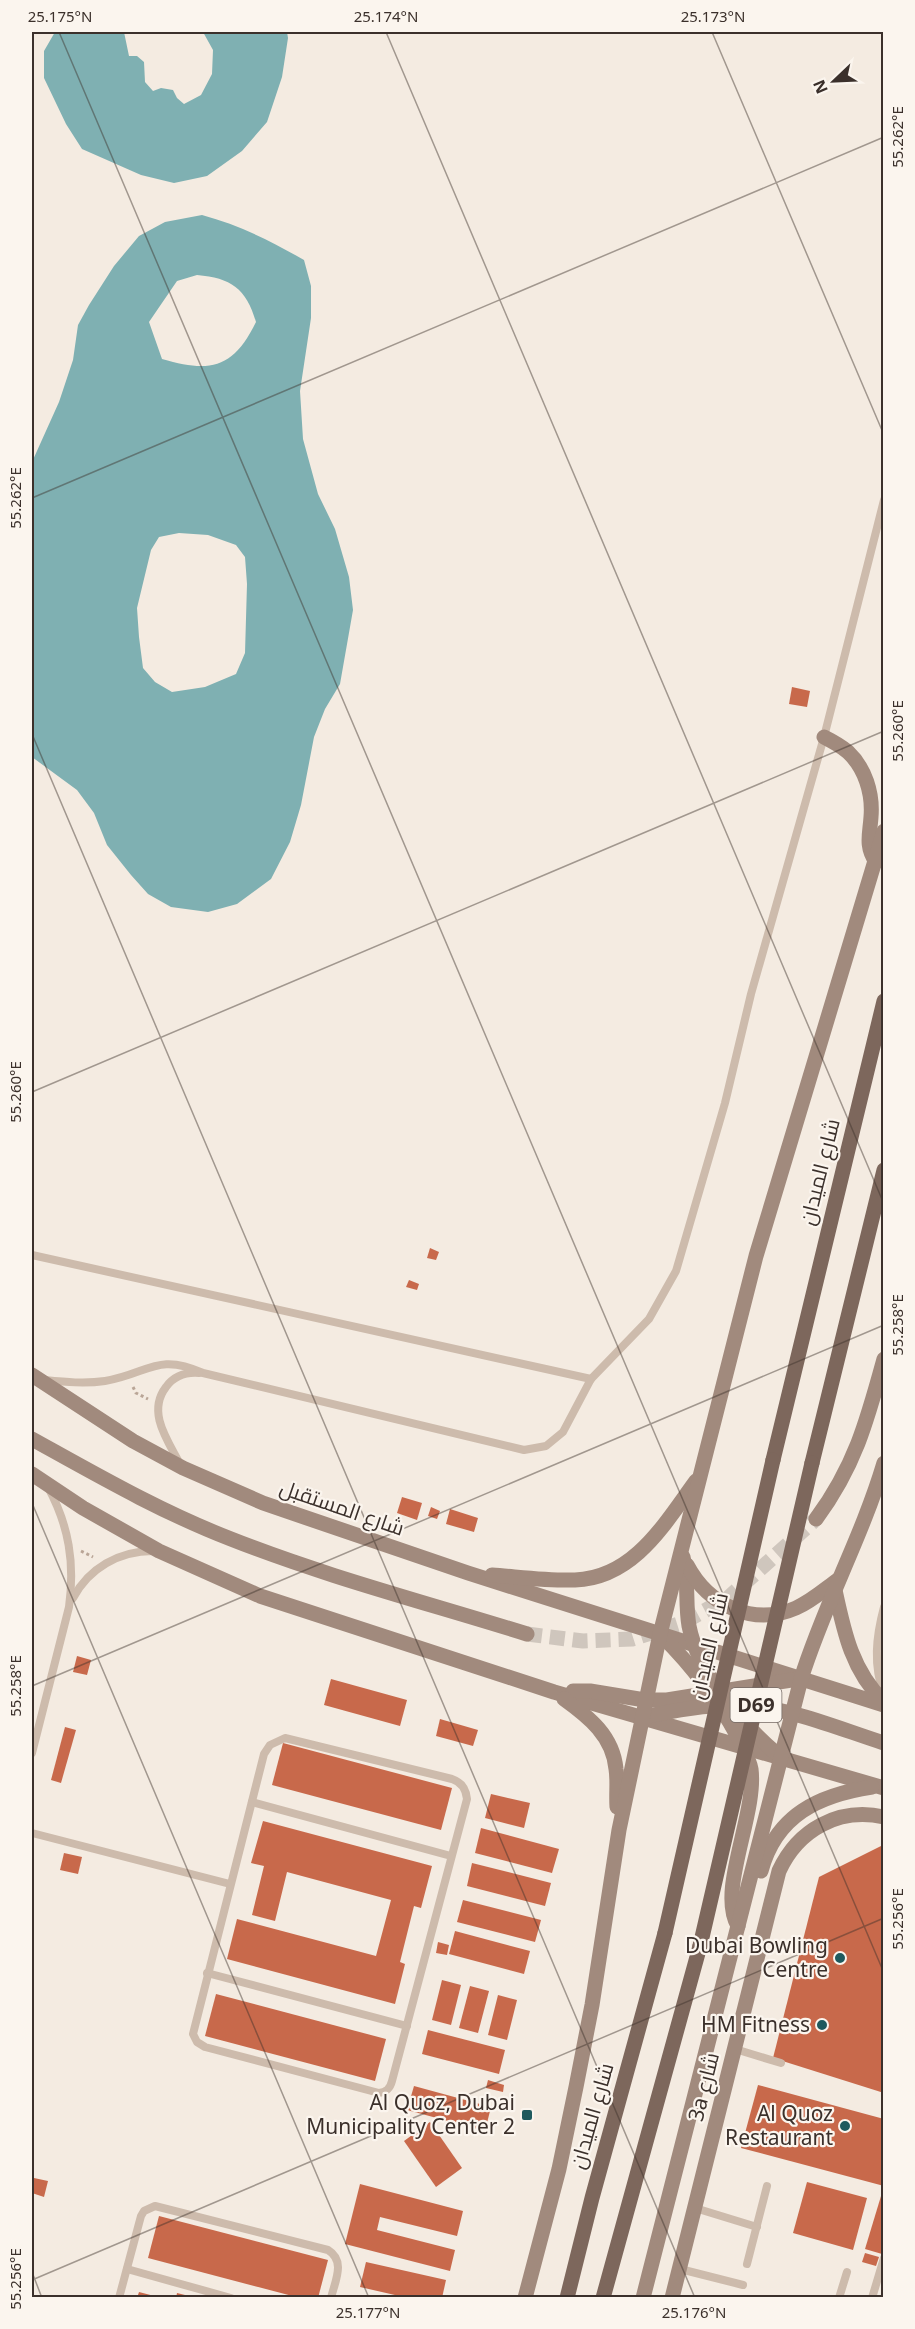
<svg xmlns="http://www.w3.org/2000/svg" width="915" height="2329" viewBox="0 0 915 2329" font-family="'Noto Sans',Cairo,sans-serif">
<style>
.water{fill:#7fb0b2;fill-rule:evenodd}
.building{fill:#c8694b}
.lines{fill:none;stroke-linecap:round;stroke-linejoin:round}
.secondary-tunnel{stroke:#cfc6bd;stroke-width:15;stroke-dasharray:15 8;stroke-linecap:butt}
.path{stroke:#b9a596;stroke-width:3;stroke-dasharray:3 3;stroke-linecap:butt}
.lane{stroke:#cdbbac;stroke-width:8}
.secondary{stroke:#a18a7d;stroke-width:15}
.primary{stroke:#7d675c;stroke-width:15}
.primary-bridge{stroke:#7d675c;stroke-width:15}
.ticks{fill:none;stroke:#3b302b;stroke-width:1.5;stroke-opacity:0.45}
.poi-dot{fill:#1f5a5e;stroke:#fbf5ee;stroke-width:2}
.labels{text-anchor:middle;stroke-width:4.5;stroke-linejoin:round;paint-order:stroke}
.shield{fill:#fbf5ee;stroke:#756b66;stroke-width:1.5}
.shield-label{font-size:20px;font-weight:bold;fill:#3b302b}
.street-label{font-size:21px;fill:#3b302b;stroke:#fbf5ee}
.poi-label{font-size:21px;fill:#3b302b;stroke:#fbf5ee;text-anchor:end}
.neatline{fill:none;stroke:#3b302b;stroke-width:2}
.ticks-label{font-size:15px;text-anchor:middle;fill:#3b302b}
</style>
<rect width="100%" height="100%" fill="#f4ebe1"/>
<g class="water">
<path d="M55,32H124L129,56H137L144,62L145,82L153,91L161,88L173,90L177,98L184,104L201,95L212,74L213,50L203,32H287L288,38L282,77L267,122L242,151L207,176L174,183L141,175L82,149L66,124L44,78V51Z"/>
<path d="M202,215C239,225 271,241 304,260L311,286V318L300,391L303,439L318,494L335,529L349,577L353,610L340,684L325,709L314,737L301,805L290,842L271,879L237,904L208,912L171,907L148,894L131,875L107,845L94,813L77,790L32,757V462L59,402L73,360L78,325L89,305L114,266L139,236L165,222ZM197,275C231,278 246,288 256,322C233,369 210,373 162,359L149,322L177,281ZM179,533L208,535L236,545L245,557L247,584L245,653L236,674L205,687L172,692L155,682L143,668L139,637L137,608L151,550L159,537Z"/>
</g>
<g class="building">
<path d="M792,687L810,691L807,707L789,704Z"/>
<path d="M430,1248L439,1252L436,1260L427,1258Z"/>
<path d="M409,1280L419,1284L417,1290L406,1287Z"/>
<path d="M402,1497L422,1503L417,1520L397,1513Z"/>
<path d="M431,1507L440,1511L437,1519L428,1516Z"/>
<path d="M450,1509L478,1518L474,1532L446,1524Z"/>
<path d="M77,1656L91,1660L87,1675L73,1672Z"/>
<path d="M331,1679L407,1700L400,1726L324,1705Z"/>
<path d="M440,1719L478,1730L473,1746L436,1736Z"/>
<path d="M65,1727L76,1730L61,1783L51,1780Z"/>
<path d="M283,1743L452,1788L441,1830L272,1785Z"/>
<path d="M491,1794L530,1803L524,1828L485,1818Z"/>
<path d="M263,1821L432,1866L421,1908L414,1906L400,1962L405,1964L395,2004L227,1959L237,1919L376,1956L391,1900L287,1872L275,1921L252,1915L264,1866L251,1863Z"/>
<path d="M481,1828L559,1849L552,1873L475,1853Z"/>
<path d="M881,1846L884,1847V2093L773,2058L819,1877Z"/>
<path d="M64,1853L82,1857L78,1874L60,1870Z"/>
<path d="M472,1863L551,1883L545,1906L467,1886Z"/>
<path d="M463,1900L541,1920L535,1942L457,1922Z"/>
<path d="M455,1931L530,1951L524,1974L449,1954Z"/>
<path d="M438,1942L449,1945L447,1955L436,1953Z"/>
<path d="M442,1980L461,1985L451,2025L432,2020Z"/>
<path d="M470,1986L489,1991L478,2033L459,2028Z"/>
<path d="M216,1994L386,2039L375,2081L205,2036Z"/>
<path d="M498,1995L517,2000L507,2040L488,2035Z"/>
<path d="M428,2030L505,2050L499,2074L422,2054Z"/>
<path d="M488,2080L504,2085L503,2092L486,2088Z"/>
<path d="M758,2085L884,2119V2186L741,2148Z"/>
<path d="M414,2086L491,2107L485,2131L407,2110Z"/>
<path d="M430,2122L462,2168L436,2187L404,2141Z"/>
<path d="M34,2178L48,2181L44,2197L32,2193Z"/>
<path d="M807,2182L867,2198L853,2250L793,2233Z"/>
<path d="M360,2184L463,2211L457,2236L380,2217L377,2230L455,2250L450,2271L345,2244Z"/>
<path d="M881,2196L884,2197L882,2254L865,2249Z"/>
<path d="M159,2216L328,2260L318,2298H300L148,2258Z"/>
<path d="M865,2253L879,2257L876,2266L862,2262Z"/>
<path d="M366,2262L446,2280L442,2298H408L360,2287Z"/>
<path d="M139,2292L158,2297V2298H137Z"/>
<path d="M177,2293L193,2297V2298H176Z"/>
</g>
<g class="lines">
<path class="secondary-tunnel" d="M527,1634L583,1641L632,1639L682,1623L728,1598L816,1519"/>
<g class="path">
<path d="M133,1387L136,1393L148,1399"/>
<path d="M81,1551L93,1557"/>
</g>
<g class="lane">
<path d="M32,1255L591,1379"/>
<path d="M45,1380C65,1382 85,1384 105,1381C148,1374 157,1352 203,1373L524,1450L546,1446L563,1432L591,1379L649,1319L676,1271L725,1103L751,994L824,737L884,500"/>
<path d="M181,1466C169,1442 146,1413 166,1387C174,1376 186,1372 199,1373"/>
<path d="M73,1598C89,1568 119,1551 153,1551"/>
<path d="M884,1607C876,1637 873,1665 884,1695"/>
<path d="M285,1738L452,1779C461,1782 466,1788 467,1799L392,2081C390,2089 386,2092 379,2093L205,2047L197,2042L193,2034L264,1754L270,1745Z"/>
<path d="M32,1753L69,1607C75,1563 69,1526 48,1487"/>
<path d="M252,1802L451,1856"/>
<path d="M32,1833L230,1884"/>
<path d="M207,1973L407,2026"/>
<path d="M735,2049L781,2063"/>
<path d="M695,2208L757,2227"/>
<path d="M747,2264L767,2186"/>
<path d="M127,2269L231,2298"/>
<path d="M680,2269L743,2285"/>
<path d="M119,2298L141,2216L144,2211L155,2206L328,2250C346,2261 335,2281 331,2298"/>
<path d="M839,2298L847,2272"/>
<path d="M872,2298L884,2258"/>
</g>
<g class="secondary">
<path d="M824,737C832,741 841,746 848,752C865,768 873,793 871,817C870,834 865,846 876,862"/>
<path d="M32,1375L133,1441L183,1468L263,1503L468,1573L884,1705"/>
<path d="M32,1439C97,1475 161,1512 231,1539C327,1577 428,1603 527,1634"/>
<path d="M32,1474L83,1508L159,1551L260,1596L554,1692L884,1788"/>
<path d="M816,1519C855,1466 867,1421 884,1359"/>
<path d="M683,1557C689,1580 685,1603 689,1626C698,1673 742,1724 777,1754"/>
<path d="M687,1565C708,1605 753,1627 796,1608C812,1601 825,1589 839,1579"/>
<path d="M492,1575C519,1577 548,1581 575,1580C634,1578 665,1523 696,1481"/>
<path d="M835,1590C844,1632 852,1671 884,1702"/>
<path d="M663,1637C694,1668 716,1697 737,1735C742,1746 749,1758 751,1769C757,1815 717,1890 738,1926"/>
<path d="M573,1691H590L645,1700H667L798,1679"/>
<path d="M564,1699C589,1717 613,1736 616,1769C618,1781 616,1794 617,1807"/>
<path d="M645,1717C679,1709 715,1703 750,1706C796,1710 840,1729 884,1743"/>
<path d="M761,1871C776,1815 819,1795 872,1787"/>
<path d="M525,2298L559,2169L576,2087L592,2005L619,1830L660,1634L756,1256L884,831"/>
<path d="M643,2298L801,1679C824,1605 862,1537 884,1463"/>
<path d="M672,2298L779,1871C798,1830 838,1807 884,1817"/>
</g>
<g class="primary">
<path d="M773,1460L884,1001"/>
<path d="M812,1463L884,1170"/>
<path d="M567,2298L592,2198L665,1933"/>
<path d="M603,2298L700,1946"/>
</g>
<g class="primary-bridge">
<path d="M665,1933L773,1460"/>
<path d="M700,1946L812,1463"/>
</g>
</g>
<path class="ticks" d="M59,32L884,1973M386,32L884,1204M712,32L884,435M32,498L884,137M32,734L695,2298M32,1092L884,731M32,1503L369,2298M32,1686L884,1325M32,2272L42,2298M32,2280L884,1918"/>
<g class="poi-dot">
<circle cx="840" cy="1958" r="6"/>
<circle cx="822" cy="2025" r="6"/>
<rect x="521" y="2109" width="12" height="12" rx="3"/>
<circle cx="845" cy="2126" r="6"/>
</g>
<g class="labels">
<rect class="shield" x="730.5" y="1688" width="51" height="34" rx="4.5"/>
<g class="shield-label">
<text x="756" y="1712">D69</text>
</g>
<g class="street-label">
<text transform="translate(820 1172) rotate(-76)" y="7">شارع الميدان</text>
<text transform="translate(342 1508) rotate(19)" y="7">شارع المستقبل</text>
<text transform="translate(709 1646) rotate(-77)" y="7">شارع الميدان</text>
<text transform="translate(704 2087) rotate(-76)" y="7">3a شارع</text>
<text transform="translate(592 2116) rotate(-74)" y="7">شارع الميدان</text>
</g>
<g class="poi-label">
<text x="828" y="1953">Dubai Bowling<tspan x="828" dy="24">Centre</tspan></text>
<text x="810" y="2032">HM Fitness</text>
<text x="515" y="2110">Al Quoz, Dubai<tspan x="515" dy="24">Municipality Center 2</tspan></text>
<text x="833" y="2121">Al Quoz<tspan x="833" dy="24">Restaurant</tspan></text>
</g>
</g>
<rect width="915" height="2329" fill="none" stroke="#fbf5ee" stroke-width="66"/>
<g transform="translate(834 81) rotate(247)" stroke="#fbf5ee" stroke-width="4.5" paint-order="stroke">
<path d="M0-4.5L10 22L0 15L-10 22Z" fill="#3b302b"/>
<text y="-9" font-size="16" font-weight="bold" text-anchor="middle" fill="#3b302b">N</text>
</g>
<rect x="33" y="33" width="849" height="2263" class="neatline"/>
<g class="ticks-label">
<text x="60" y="22">25.175°N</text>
<text x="386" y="22">25.174°N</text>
<text x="713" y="22">25.173°N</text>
<text transform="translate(898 137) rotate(-90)" y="5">55.262°E</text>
<text transform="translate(16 498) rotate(-90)" y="5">55.262°E</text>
<text transform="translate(898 731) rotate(-90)" y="5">55.260°E</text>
<text transform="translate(16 1092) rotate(-90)" y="5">55.260°E</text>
<text transform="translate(898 1325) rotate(-90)" y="5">55.258°E</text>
<text transform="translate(16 1686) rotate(-90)" y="5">55.258°E</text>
<text transform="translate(898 1919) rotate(-90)" y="5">55.256°E</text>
<text transform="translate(16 2279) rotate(-90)" y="5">55.256°E</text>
<text x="368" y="2318">25.177°N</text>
<text x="694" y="2318">25.176°N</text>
</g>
</svg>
